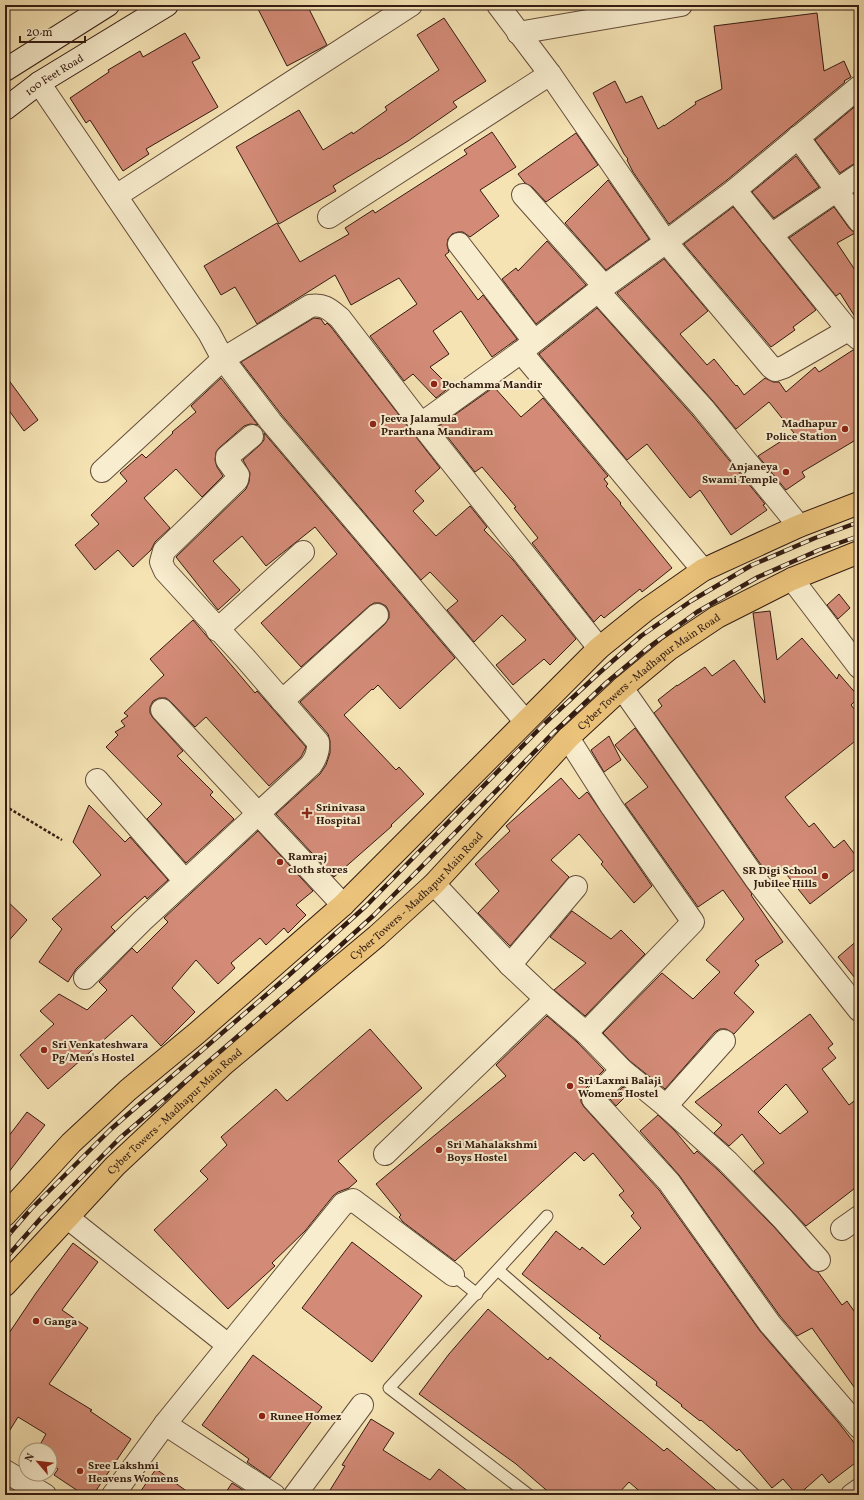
<svg xmlns="http://www.w3.org/2000/svg" width="864" height="1500" viewBox="0 0 864 1500" font-family="Vollkorn,serif">
<style>
.building{fill:#d38b77;stroke:#331b11;fill-rule:evenodd}
.lines{fill:none;stroke-linecap:round;stroke-linejoin:round}
.service-casing{stroke:#644d3a;stroke-width:13}
.minor-casing{stroke:#644d3a;stroke-width:24}
.secondary-casing{stroke:#331b11;stroke-width:24}
.primary-casing{stroke:#331b11;stroke-width:24}
.path{stroke:#331b11;stroke-width:2.5;stroke-dasharray:3 2;stroke-linecap:butt}
.service{stroke:#f8edce;stroke-width:11}
.minor{stroke:#f8edce;stroke-width:22}
.secondary{stroke:#f8edce;stroke-width:22}
.primary{stroke:#eac27a;stroke-width:22}
.rail-casing{stroke:#331b11;stroke-width:4.5}
.rail{stroke:#f8edce;stroke-width:3;stroke-dasharray:9;stroke-linecap:butt}
.poi-dot{fill:#8f2418;stroke:#f8edce;stroke-width:1.5}
.labels{text-anchor:middle;stroke-width:4;stroke-linejoin:round;paint-order:stroke}
.street-label{font-size:11px;fill:#331b11;stroke:#f8edce}
.poi-label{font-size:11px;font-weight:bold;fill:#331b11;stroke:#f8edce;text-anchor:start}
</style>
<rect width="100%" height="100%" fill="#f5e3b4"/>
<filter id="stains"><feTurbulence type="fractalNoise" baseFrequency=".005" numOctaves="4"/><feColorMatrix values="0 0 0 0 .2 0 0 0 0 .09 0 0 0 0 .02 0 0 0 .5 -.17"/></filter>
<radialGradient id="worn" r=".72"><stop offset=".6" stop-color="#630" stop-opacity="0"/><stop offset="1" stop-color="#630" stop-opacity=".3"/></radialGradient>
<g class="building">
<path d="M256,5H307L327,45L287,66Z"/>
<path d="M817,13L824,71L844,61L851,77L844,81L845,82L727,180L669,224L633,172L627,160L628,159L624,154L593,93L615,81L626,103L642,96L658,129L664,125V126L696,104L695,102L722,89L714,26Z"/>
<path d="M444,18L486,81L453,102L457,107L408,141L379,159V158L333,186L336,191L279,224L236,147L299,110L323,150L352,132L353,134L387,110L385,107L439,70L417,35Z"/>
<path d="M185,33L200,58L192,62L218,107L146,149L149,154L123,171L90,120L86,123L70,98L109,72L108,70L140,51L143,57Z"/>
<path d="M859,103V163L852,165L840,173L815,140Z"/>
<path d="M492,132L516,167L480,190L499,216L470,237L463,232H458L452,234L448,239L447,245L449,252L445,255L478,300L483,295L517,339L492,357L461,311L433,331L449,354L430,367L450,387L436,398L413,374L404,381L370,336L417,304L399,278L351,305L335,275L257,324L235,287L221,295L204,266L277,223L300,262L349,234L345,228L373,210L375,213L467,154L464,150Z"/>
<path d="M576,133L598,165L546,202L532,187L525,183L518,174Z"/>
<path d="M796,156L819,187L774,218L752,192Z"/>
<path d="M608,180L649,239L606,270L565,223Z"/>
<path d="M733,207L816,310L793,327L795,330L771,347L684,244Z"/>
<path d="M834,207L849,228L855,233L837,243L859,276V323L840,293L836,296L789,238Z"/>
<path d="M547,241L586,285L536,324L502,279L516,268L518,271Z"/>
<path d="M664,259L708,311L680,334L707,365L714,359L736,386L737,385L744,395L765,378L773,382H779L786,392L815,367L819,372L853,350L859,351V438L802,472L805,477L786,490L758,456L794,433L769,402L736,429L712,400L617,293Z"/>
<path d="M597,308L693,416L765,504L763,505L767,510L731,535L700,490L690,498L647,444L627,460L539,354Z"/>
<path d="M314,318L321,319L325,325L327,323L331,327L440,468L415,491L424,501L413,511L436,536L470,506L487,527L484,530L513,560L576,639L550,665L544,659L513,685L496,665L526,640L502,615L474,642L447,610L458,601L430,572L421,580L281,414L241,362Z"/>
<path d="M5,375L38,420L24,431L5,405Z"/>
<path d="M221,378L258,425L250,424L244,426L219,448L216,452L215,460L217,467L223,476L202,497L176,469L144,498L170,528L155,542L151,550L133,567L118,550L95,570L75,545L99,524L91,515L127,481L120,473L142,454L146,458L173,433L172,432L196,412L191,406Z"/>
<path d="M494,387L521,417L543,398L608,476L604,479L608,484L606,486L621,503L620,504L672,568L642,592L640,589L604,618L601,615L594,622L532,543L538,538L514,508L516,507L482,467L475,472L439,426Z"/>
<path d="M264,433L455,658L400,709L378,685L373,690L372,689L344,715L396,770L399,767L424,794L391,825L392,826L334,877L276,814L320,774L326,765L330,753V741L328,734L300,702L385,624L389,618V612L386,606L380,603H374L369,606L301,667L261,623L337,554L315,527L266,566L242,536L213,561L240,590L218,610L176,557L246,489L249,482L250,473L243,460L260,445L264,440Z"/>
<path d="M839,594L850,608L838,619L827,605Z"/>
<path d="M770,611L777,660L802,638L837,679L839,674L859,697L851,705L859,715V738L785,797L809,827L814,823L834,848L844,840L859,860V866L810,904L783,870L771,879L654,713L662,706L658,700L677,685V686L705,667L712,676L734,660L765,703L753,613Z"/>
<path d="M193,620L255,693L257,691L306,747L301,757L269,786L206,717L195,727L171,702L166,698H159L153,701L150,707V713L153,718L183,751L177,756L213,792L210,795L234,819L186,863L147,819L162,804L106,747L118,735L115,732L125,726L121,721L128,716L124,713L164,675L150,659Z"/>
<path d="M635,728L752,894L751,895L783,942L755,961L759,965L734,993L754,1012L734,1034L726,1029H720L715,1032L665,1089L630,1061L603,1033L662,973L693,999L720,972L706,960L744,919L723,890L698,907L625,804L648,787L615,745Z"/>
<path d="M609,736L621,760L604,772L591,750Z"/>
<path d="M561,778L579,799L587,792L589,794L652,886L634,903L601,864L603,862L579,834L551,860L569,877L510,946L478,913L499,891L475,864L510,831L506,826Z"/>
<path d="M89,805L125,842L130,837L168,880L147,899L145,896L111,927L115,931L76,969L68,982L39,962L62,929L52,919L101,875L73,842Z"/>
<path d="M258,831L313,891L296,905L306,915L288,933L284,928L266,945L260,938L231,963L235,968L218,984L196,960L172,988L195,1012L161,1046L132,1015L48,1089L20,1055L54,1024L40,1011L59,994L87,1010L107,990L99,982L132,948L137,953L168,922L164,918Z"/>
<path d="M5,899L27,920L5,945Z"/>
<path d="M572,911L611,939L621,930L645,954L585,1016L554,990L586,963L550,937Z"/>
<path d="M859,939V983L838,957Z"/>
<path d="M810,1014L833,1044L828,1048L836,1058L822,1069L849,1105L859,1097V1185L806,1226L754,1171L764,1163L742,1134L729,1146L714,1133L722,1125L695,1102ZM786,1084L808,1112L780,1134L758,1112Z"/>
<path d="M547,1016L577,1042L604,1070L584,1090L581,1095V1102L584,1107L659,1190L760,1331L838,1422L859,1449V1460L829,1483L822,1474L798,1495H797L783,1479L772,1488L739,1449L737,1451L701,1420L700,1421L681,1406L682,1405L656,1385L657,1382L599,1338L601,1336L522,1274L556,1231L580,1250L582,1247L604,1265L641,1228L631,1216L634,1213L619,1195L624,1191L593,1153L584,1161L575,1152L455,1261L403,1222L399,1217L401,1215L376,1184L506,1076L496,1065Z"/>
<path d="M370,1029L422,1088L338,1161L357,1181L349,1188L338,1192L333,1196L305,1231L272,1263L275,1266L228,1309L154,1230L208,1179L200,1171L227,1145L221,1137L276,1089L287,1101Z"/>
<path d="M623,1087L630,1092L616,1106L610,1099Z"/>
<path d="M27,1112L45,1125L5,1177V1141Z"/>
<path d="M658,1115L675,1131L694,1154L697,1151L719,1171L774,1227L810,1268L818,1272L842,1305L847,1301L859,1318V1394L812,1328L797,1336L780,1316L679,1175L640,1131Z"/>
<path d="M352,1242L422,1296L372,1362L302,1308Z"/>
<path d="M73,1243L98,1262L62,1310L88,1328L49,1384L92,1410L90,1411L131,1439L93,1495H84L54,1475L58,1469L50,1464V1450H37L46,1434L18,1417L5,1438V1339L36,1293Z"/>
<path d="M488,1309L548,1360L550,1357L664,1451L667,1448L722,1495H644L629,1482L617,1495H552L516,1464L419,1394L449,1354Z"/>
<path d="M253,1355L322,1407L270,1478L247,1462L249,1459L202,1425Z"/>
<path d="M371,1419L394,1433L383,1450L430,1480L439,1469L473,1495H327L345,1466L342,1465Z"/>
<path d="M156,1469L192,1495H138Z"/>
<path d="M232,1483L251,1495H224Z"/>
</g>
<g class="lines">
<defs>
<g id="service">
<path d="M498,1270L755,1495"/>
<path d="M453,1275L477,1294"/>
<path d="M529,1495L389,1388L547,1216"/>
</g>
<g id="minor">
<path d="M498,5L550,74L666,242L771,367L775,370L784,367L848,330"/>
<path d="M518,33L681,5"/>
<path d="M39,83L209,333L223,359L271,422L525,721"/>
<path d="M798,137L859,221"/>
<path d="M735,190L848,330L859,339"/>
<path d="M523,195L604,286"/>
<path d="M116,196L411,5"/>
<path d="M329,217L550,74"/>
<path d="M771,235L859,175"/>
<path d="M459,244L534,341"/>
<path d="M598,291L703,408L799,526"/>
<path d="M521,352L703,570"/>
<path d="M421,424L521,352L598,291L666,242L735,190L859,87"/>
<path d="M102,471L223,359L310,306C325,304 329,309 340,318L421,424L599,648"/>
<path d="M792,579L859,667"/>
<path d="M217,630L303,552"/>
<path d="M622,688L757,881L859,1010"/>
<path d="M282,701L377,615"/>
<path d="M162,710L343,905"/>
<path d="M568,738L612,807L693,922L586,1033"/>
<path d="M97,780L185,881"/>
<path d="M434,884L510,965L546,999L586,1033L622,1070L666,1106L728,1162L783,1219L819,1260"/>
<path d="M510,965L576,887"/>
<path d="M85,978L142,921L311,765C316,758 319,751 318,742L245,658L165,571L161,562L164,551L237,480L238,475L227,460V457L252,436"/>
<path d="M622,1070L593,1099L669,1182L770,1324L859,1427"/>
<path d="M666,1106L724,1041"/>
<path d="M385,1154L546,999"/>
<path d="M68,1218L228,1345"/>
<path d="M842,1229L859,1217"/>
<path d="M165,1424L274,1495"/>
<path d="M5,1471L45,1495"/>
<path d="M113,1495L165,1424L343,1204L353,1200L453,1275"/>
<path d="M295,1495L362,1405"/>
<path d="M852,1495L859,1490"/>
</g>
<g id="secondary">
<path d="M5,70L108,5"/>
<path id="s1" d="M5,109L39,83L167,5"/>
</g>
<g id="primary">
<path d="M5,1215L71,1143L128,1090L197,1033L343,905L599,648L646,610L703,570L799,526L859,503"/>
<path id="s2" d="M5,1285L115,1166L225,1063L377,936L434,884L568,738L622,688L669,649L717,617L792,579L859,552"/>
</g>
</defs>
<use href="#service" class="service-casing"/>
<use href="#minor" class="minor-casing"/>
<use href="#secondary" class="secondary-casing"/>
<use href="#primary" class="primary-casing"/>
<path class="path" d="M5,806L62,840"/>
<use href="#service" class="service"/>
<use href="#minor" class="minor"/>
<use href="#secondary" class="secondary"/>
<use href="#primary" class="primary"/>
<defs>
<g id="rail">
<path d="M5,1239L31,1209L111,1129L288,976L366,906L544,724L598,674L641,636L691,601L752,565L815,538L859,522"/>
<path d="M5,1259L41,1218L120,1138L296,986L374,915L553,733L606,683L649,647L697,612L758,577L819,550L859,536"/>
</g>
</defs>
<use href="#rail" class="rail-casing"/>
<use href="#rail" class="rail"/>
</g>
<g class="poi-dot">
<circle cx="434" cy="384" r="4"/>
<circle cx="373" cy="424" r="4"/>
<circle cx="845" cy="429" r="4"/>
<circle cx="786" cy="472" r="4"/>
<path d="M305 807h4v4h4v4h-4v4h-4v-4h-4v-4h4z"/>
<circle cx="280" cy="862" r="4"/>
<circle cx="825" cy="876" r="4"/>
<circle cx="44" cy="1050" r="4"/>
<circle cx="570" cy="1086" r="4"/>
<circle cx="439" cy="1150" r="4"/>
<circle cx="36" cy="1321" r="4"/>
<circle cx="262" cy="1416" r="4"/>
<circle cx="80" cy="1471" r="4"/>
</g>
<g class="labels">
<g class="street-label">
<text dy="4" stroke="none"><textPath href="#s1" startOffset="60">100 Feet Road</textPath></text>
<text dy="4" stroke="none"><textPath href="#s2" startOffset="891">Cyber Towers - Madhapur Main Road</textPath></text>
<text dy="4" stroke="none"><textPath href="#s2" startOffset="567">Cyber Towers - Madhapur Main Road</textPath></text>
<text dy="4" stroke="none"><textPath href="#s2" startOffset="243">Cyber Towers - Madhapur Main Road</textPath></text>
</g>
<g class="poi-label">
<text x="442" y="388">Pochamma Mandir</text>
<text x="381" y="422">Jeeva Jalamula<tspan x="381" dy="13">Prarthana Mandiram</tspan></text>
<text x="837" y="427" text-anchor="end">Madhapur<tspan x="837" dy="13">Police Station</tspan></text>
<text x="778" y="470" text-anchor="end">Anjaneya<tspan x="778" dy="13">Swami Temple</tspan></text>
<text x="316" y="811">Srinivasa<tspan x="316" dy="13">Hospital</tspan></text>
<text x="288" y="860">Ramraj<tspan x="288" dy="13">cloth stores</tspan></text>
<text x="817" y="874" text-anchor="end">SR Digi School<tspan x="817" dy="13">Jubilee Hills</tspan></text>
<text x="52" y="1048">Sri Venkateshwara<tspan x="52" dy="13">Pg/Men's Hostel</tspan></text>
<text x="578" y="1084">Sri Laxmi Balaji<tspan x="578" dy="13">Womens Hostel</tspan></text>
<text x="447" y="1148">Sri Mahalakshmi<tspan x="447" dy="13">Boys Hostel</tspan></text>
<text x="44" y="1325">Ganga</text>
<text x="270" y="1420">Runee Homez</text>
<text x="88" y="1469">Sree Lakshmi<tspan x="88" dy="13">Heavens Womens</tspan></text>
</g>
</g>
<rect width="864" height="1500" fill="none" stroke="#f5e3b4" stroke-width="20"/>
<rect x="6" y="6" width="852" height="1488" fill="none" stroke="#331b11" stroke-width="2"/>
<rect x="10" y="10" width="844" height="1480" fill="none" stroke="#331b11"/>
<g transform="translate(38 1462) rotate(298)"><circle r="19" fill="#f8edce" stroke="#a99982"/>
<path d="M0-3L7 15L0 10L-7 15Z" fill="#8f2418"/>
<text y="-6" font-size="11" font-weight="bold" text-anchor="middle" fill="#331b11">N</text>
</g>
<path d="M20 36v6h65v-6" fill="none" stroke="#331b11" stroke-width="2"/>
<text x="26" y="36" font-size="12" fill="#331b11" stroke="#f8edce" stroke-width="3" paint-order="stroke">20 m</text>
<rect width="100%" height="100%" filter="url(#stains)"/>
<rect width="100%" height="100%" fill="url(#worn)"/>
</svg>
